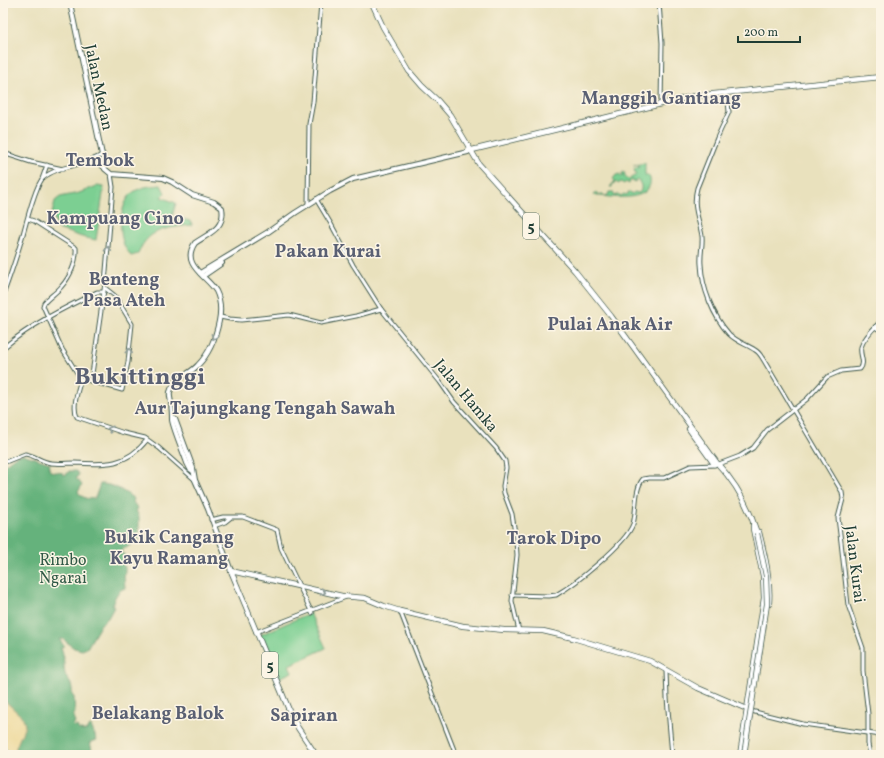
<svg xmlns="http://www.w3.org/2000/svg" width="884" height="758" viewBox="0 0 884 758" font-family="Vollkorn,serif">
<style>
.green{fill:#7ccf92;stroke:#4e8663}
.forest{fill:#65b27c;stroke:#427858}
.sand{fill:#eeda9e;stroke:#868c69}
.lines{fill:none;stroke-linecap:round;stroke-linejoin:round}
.river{stroke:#5ab2d7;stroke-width:3.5}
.tertiary-casing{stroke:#3d5649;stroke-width:5}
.secondary-casing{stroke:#3d5649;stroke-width:5}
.primary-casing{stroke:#3d5649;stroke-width:6}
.trunk-casing{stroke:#3d5649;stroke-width:6}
.tertiary{stroke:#fff;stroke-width:3}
.secondary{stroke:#fff;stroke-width:3}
.primary{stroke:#fff;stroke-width:4}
.trunk{stroke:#fff;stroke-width:4.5}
.trunk-bridge-casing{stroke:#3d5649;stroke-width:6;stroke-linecap:butt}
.trunk-bridge{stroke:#fff;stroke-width:4.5}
.oneway{stroke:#8f9e9a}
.labels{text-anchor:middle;stroke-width:3;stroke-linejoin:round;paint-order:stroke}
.shield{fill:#fcf5e5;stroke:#617469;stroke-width:1}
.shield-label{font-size:15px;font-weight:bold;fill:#1f3d34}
.street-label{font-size:16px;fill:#1f3d34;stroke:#fcf5e5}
.park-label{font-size:16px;fill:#325a47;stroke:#fcf5e5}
.quarter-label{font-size:18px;font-weight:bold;fill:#5a6073;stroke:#fcf5e5}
.town-label{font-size:24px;font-weight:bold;fill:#5a6073;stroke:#fcf5e5}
</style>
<rect width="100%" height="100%" fill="#fcf5e5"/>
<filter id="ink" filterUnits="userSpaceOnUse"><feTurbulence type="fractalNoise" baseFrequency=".025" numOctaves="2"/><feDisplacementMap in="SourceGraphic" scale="8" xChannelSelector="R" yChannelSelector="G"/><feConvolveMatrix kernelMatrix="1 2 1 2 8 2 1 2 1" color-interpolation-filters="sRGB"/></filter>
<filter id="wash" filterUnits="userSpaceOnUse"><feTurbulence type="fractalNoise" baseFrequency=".012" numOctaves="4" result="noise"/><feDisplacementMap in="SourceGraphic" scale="16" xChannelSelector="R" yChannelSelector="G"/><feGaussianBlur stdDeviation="0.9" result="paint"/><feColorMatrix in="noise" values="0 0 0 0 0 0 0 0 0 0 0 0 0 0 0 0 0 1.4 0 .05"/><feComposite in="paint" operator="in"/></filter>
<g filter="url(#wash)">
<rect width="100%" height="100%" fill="#e9e1bd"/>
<g class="green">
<path d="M645,163V175H648C651,179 651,182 649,187C642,202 607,197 593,195L597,192L600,195L603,194L605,196L608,195L609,192H613V194L616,196L618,194L621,196L624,194L626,195L629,192L632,194L634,192L639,193C643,189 641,182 637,180L635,182L632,180L630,181L629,184L626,182L624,184L621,182L618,184L616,182L612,185V187H610L615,181L613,179L616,175L620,174V176H623L622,173L624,172L626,178L629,179L636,175L634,169L639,167L638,165L634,166V165Z"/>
<path d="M161,185L165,193L161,197L176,203L172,217L191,221L192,225C167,228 148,228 138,254L131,256C129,252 125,249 124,245C118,231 120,200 135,191C143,186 152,186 161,185Z"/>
<path d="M97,186L104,187L96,240L82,237L58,229L52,214L55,201L60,197L79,193Z"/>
<path d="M310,613L326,648L289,665L292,672L279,678L260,635Z"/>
</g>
<path class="forest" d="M23,454L50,463L49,468L50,471L63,473V475L67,474L69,471H76L79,475L76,478L82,485L78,492C83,498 87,500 95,498L100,484C113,484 124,491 134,499L133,502L138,509L136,510L139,517V539L126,548H123L121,553L125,555L123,565L125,567V574L124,575L125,588C118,590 114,598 112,606L114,607L108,618L101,624L87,648L82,650L74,648L63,639H59L64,646L61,647C65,657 63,664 65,674C68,683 73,681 72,695L74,697L75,713L73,714L75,723L73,724L74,727L77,726L79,730H82V731L87,730L88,727L91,726L97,740L90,742L93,755H16V747L25,726L23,718L3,699V466L16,456Z"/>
<path class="sand" d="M3,699L23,718L25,726L16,747V755H3Z"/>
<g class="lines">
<path class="river" d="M3,747L8,755"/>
</g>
</g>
<g filter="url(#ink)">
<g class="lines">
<defs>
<g id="tertiary">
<path d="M659,3L662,43L661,104"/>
<path d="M724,93L728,101L729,112L717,138L697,188C692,207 699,218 702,236C703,245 700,254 701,264C702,288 713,316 729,334C737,342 746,344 755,350C759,352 761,356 763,359L842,492L843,499L838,518L841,542L848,605L863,648V671L868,714V744L870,755"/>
<path d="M3,153L31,162L63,169"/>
<path d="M42,179L47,165"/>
<path d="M316,199L331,224L353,265L381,309L440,382L454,402L496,448L505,461L506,468L503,486L504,493L512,514L516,540L517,555L512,601L519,631"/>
<path d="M308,204L309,124L313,102L321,3"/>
<path d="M28,219L34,221L76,248C77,262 70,277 61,287C56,293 49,297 44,303L43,306L62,349L81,379"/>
<path d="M220,317L230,319L241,320L289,315L321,323L356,316L381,309"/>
<path d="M875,327L881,331"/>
<path d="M91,381L122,390L128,362L132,324L115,296L105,288"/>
<path d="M719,464L740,456L753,448L767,430L807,399L827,377L841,371L860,369C866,362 859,355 861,347C864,337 874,328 881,321"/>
<path d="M211,520L223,517H243L277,530L281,548L312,613"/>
<path d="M214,526L225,522L230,518"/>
<path d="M512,595L549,596L556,595C575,584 626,544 633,524C637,511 634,489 643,479L649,478H664L690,466L715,465"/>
<path d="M400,611L456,755"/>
<path d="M256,632L346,597"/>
<path d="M666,671L667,698L672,755"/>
<path d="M751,711L803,724L881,735"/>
</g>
<g id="secondary">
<path d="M93,160L98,162L105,169"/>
<path d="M111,174L113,187L105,283L91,381L81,379C78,390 72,406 77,417L124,433L145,438L159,448L195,480"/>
<path d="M3,295C9,279 14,264 19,248C24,233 34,187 43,178C58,165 87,166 103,154"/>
<path d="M3,348C32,324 64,308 97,292H104"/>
<path d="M3,463L25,454C34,455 42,462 51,463C59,464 67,463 75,463C106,465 126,466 147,440"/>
</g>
<g id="primary">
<path d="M70,3L105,169L111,174L163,178L172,182L192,195L214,202L222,208C226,228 208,234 195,243C180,265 207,276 216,291C221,301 221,311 219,321C216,336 209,354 198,365C189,375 174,378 170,392C169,396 171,400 171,404C172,410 172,415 172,420C173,428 184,454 187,463L190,469L193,471"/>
<path d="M200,273L268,232L295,213L330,191L353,179L468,152"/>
<path d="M203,276L222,263"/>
<path d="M173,417L175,419L193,468L195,480L208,509L231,571"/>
</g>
<g id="trunk">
<path d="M372,3L383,27L409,71L422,86L438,101L450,115L479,164L575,271L611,316L717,463C736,483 749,507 757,533"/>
<path d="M468,151L694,96L881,77"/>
<path d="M689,429L714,464"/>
<path d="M759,532C765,556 771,580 769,604"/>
<path d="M231,571L342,596L365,598L384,606L400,611L463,626L504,630L543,631L573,638L650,661L698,688L747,709"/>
<path d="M231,571L289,710L298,728L316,755"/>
<path d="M740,755L764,598L763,576L753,529V525"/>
</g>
</defs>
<use href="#tertiary" class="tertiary-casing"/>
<use href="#secondary" class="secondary-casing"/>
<use href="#primary" class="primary-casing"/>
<use href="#trunk" class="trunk-casing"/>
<use href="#tertiary" class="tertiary"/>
<use href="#secondary" class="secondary"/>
<use href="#primary" class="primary"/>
<use href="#trunk" class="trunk"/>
<defs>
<path id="trunk-bridge" d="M744,755L767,604L766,576L757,533"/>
</defs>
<use href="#trunk-bridge" class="trunk-bridge-casing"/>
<use href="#trunk-bridge" class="trunk-bridge"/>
</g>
<defs><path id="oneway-chevron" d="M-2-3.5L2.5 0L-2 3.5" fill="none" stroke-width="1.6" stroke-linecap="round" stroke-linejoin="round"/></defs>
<g class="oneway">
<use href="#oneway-chevron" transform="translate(108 249) rotate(-86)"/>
<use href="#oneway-chevron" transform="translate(214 337) rotate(111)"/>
<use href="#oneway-chevron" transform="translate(129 351) rotate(-83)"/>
<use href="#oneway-chevron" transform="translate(110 429) rotate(-162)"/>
<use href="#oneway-chevron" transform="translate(323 592) rotate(12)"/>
</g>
</g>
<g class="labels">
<g class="shield">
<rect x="523" y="213" width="16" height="26" rx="3"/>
<rect x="262" y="652" width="16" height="26" rx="3"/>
</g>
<g class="shield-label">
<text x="531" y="231">5</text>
<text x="270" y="670">5</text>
</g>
<g class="street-label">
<text transform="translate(100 87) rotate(78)" y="6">Jalan Medan</text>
<text transform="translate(467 395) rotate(50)" y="6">Jalan Hamka</text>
<text transform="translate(856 564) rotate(83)" y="6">Jalan Kurai</text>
</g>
<g class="park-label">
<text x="63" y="565">Rimbo<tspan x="63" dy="18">Ngarai</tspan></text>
</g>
<g class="quarter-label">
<text x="661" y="104">Manggih Gantiang</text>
<text x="100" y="166">Tembok</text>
<text x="115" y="224">Kampuang Cino</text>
<text x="328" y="257">Pakan Kurai</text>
<text x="124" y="285">Benteng<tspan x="124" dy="21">Pasa Ateh</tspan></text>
<text x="610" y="330">Pulai Anak Air</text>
<text x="265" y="414">Aur Tajungkang Tengah Sawah</text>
<text x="169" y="543">Bukik Cangang<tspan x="169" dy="21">Kayu Ramang</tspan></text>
<text x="554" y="544">Tarok Dipo</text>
<text x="158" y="719">Belakang Balok</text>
<text x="304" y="721">Sapiran</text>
</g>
<g class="town-label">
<text x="140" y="384">Bukittinggi</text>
</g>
</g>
<rect width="884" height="758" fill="none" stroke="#fcf5e5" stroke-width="16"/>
<path d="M738 36v6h62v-6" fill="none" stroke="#1f3d34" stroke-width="2"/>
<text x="744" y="36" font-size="12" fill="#1f3d34" stroke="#fcf5e5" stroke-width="3" paint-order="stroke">200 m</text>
</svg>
